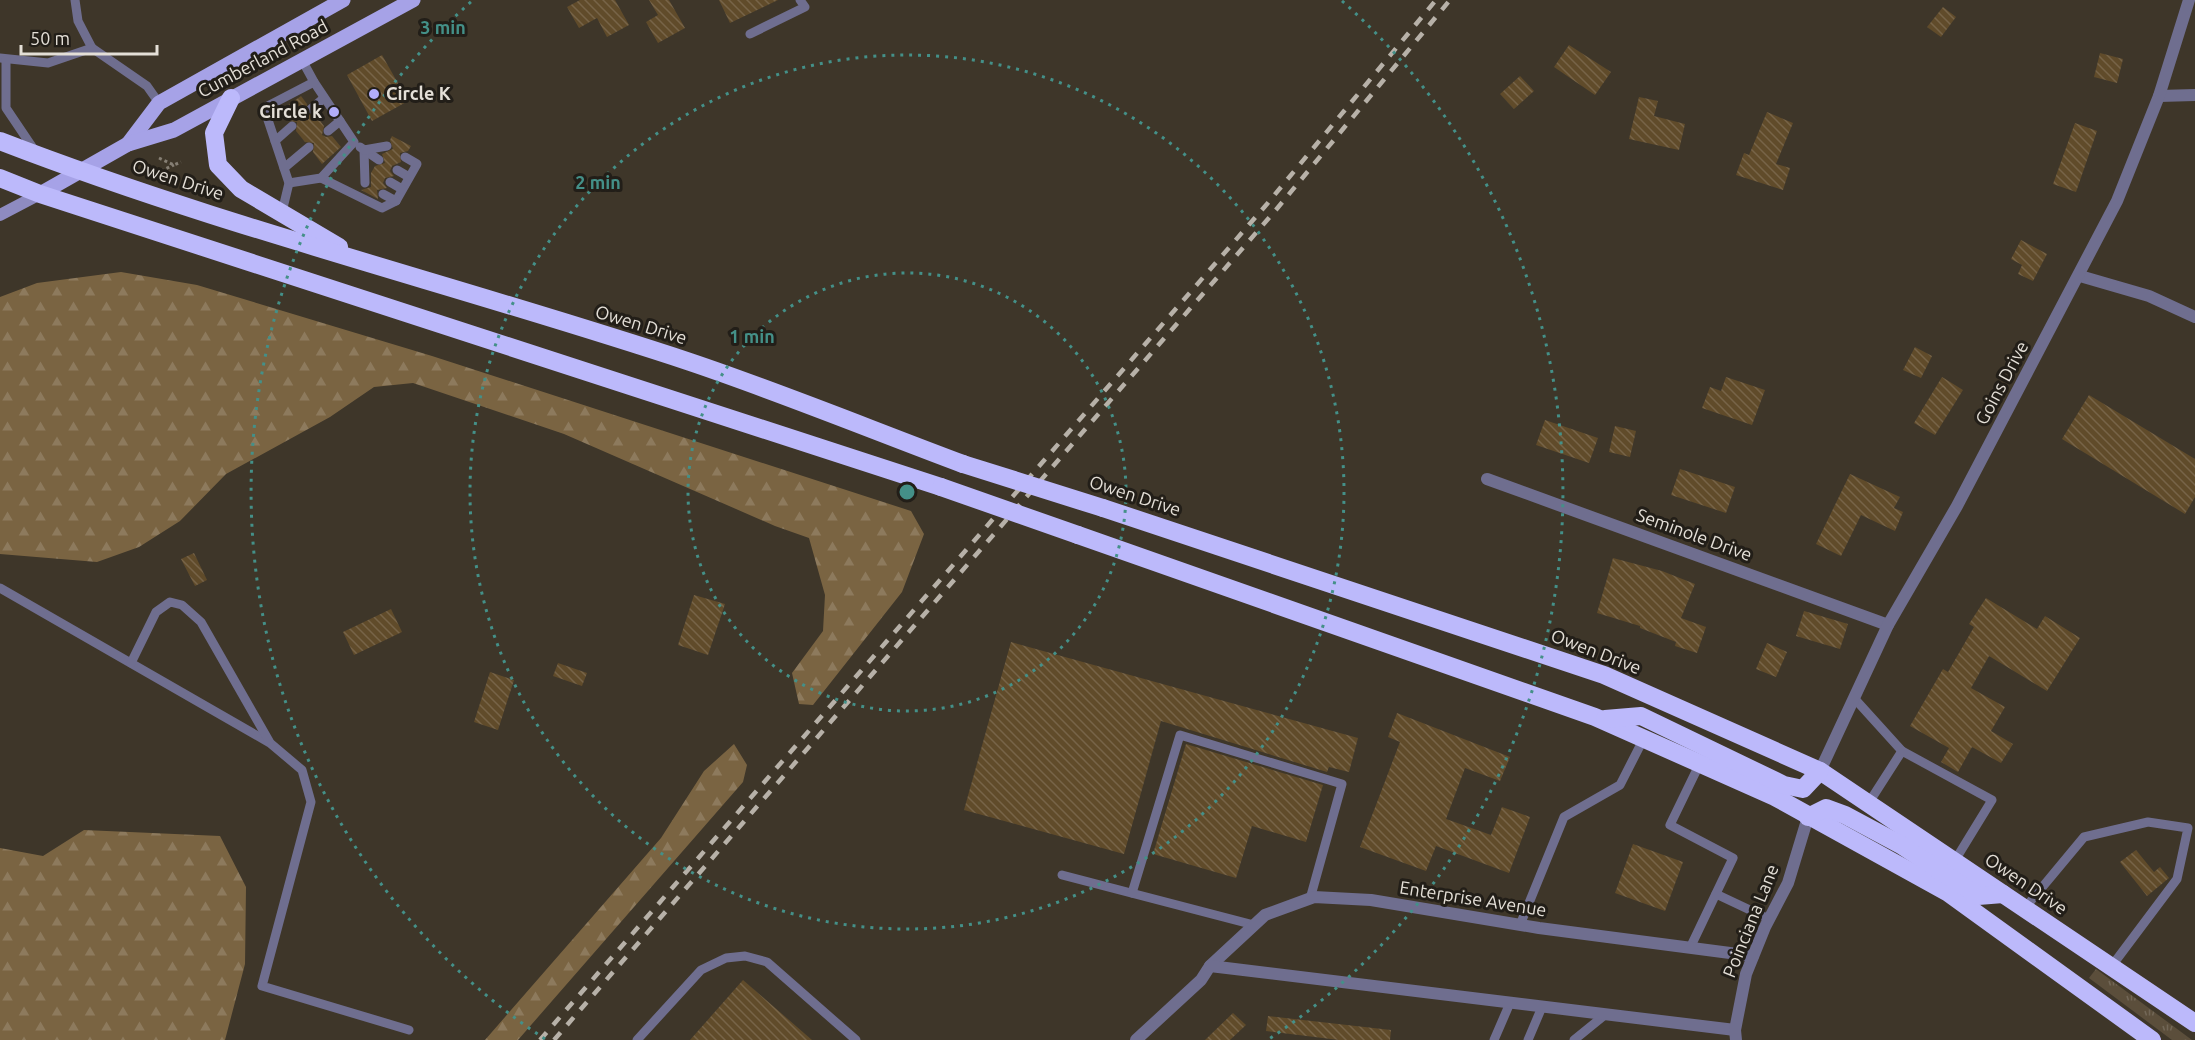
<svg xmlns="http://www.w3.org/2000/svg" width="2195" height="1040" viewBox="0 0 2195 1040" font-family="Ubuntu,sans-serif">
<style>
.grass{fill:url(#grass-tufts)}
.forest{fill:url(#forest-firs)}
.building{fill:url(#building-back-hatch)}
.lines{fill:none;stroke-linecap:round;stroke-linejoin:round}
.path{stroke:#867f74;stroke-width:3;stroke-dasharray:3 3;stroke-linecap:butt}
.lane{stroke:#6f6e8f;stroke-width:9}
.street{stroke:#6f6e8f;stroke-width:12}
.secondary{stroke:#8e8bc1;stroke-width:12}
.primary{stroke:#a6a2e7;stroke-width:15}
.highway{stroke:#bcb9fb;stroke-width:18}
.rail{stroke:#b7b1a8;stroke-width:4.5;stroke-dasharray:10 10;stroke-linecap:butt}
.highway-bridge{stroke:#bcb9fb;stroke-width:18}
.ring{fill:none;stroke:#449088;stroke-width:3;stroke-dasharray:3 6}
.poi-dot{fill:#b1adfa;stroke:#221e18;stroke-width:2}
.labels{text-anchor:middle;stroke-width:6;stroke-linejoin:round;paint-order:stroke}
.street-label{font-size:18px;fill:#e4dfd7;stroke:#221e18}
.poi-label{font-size:18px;font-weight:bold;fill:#e4dfd7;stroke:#221e18;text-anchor:start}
.centre{fill:#449088;stroke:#221e18;stroke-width:3}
.ring-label{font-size:18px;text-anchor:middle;font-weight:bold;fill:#449088;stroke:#221e18;stroke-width:6;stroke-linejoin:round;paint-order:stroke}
</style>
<defs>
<pattern id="grass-tufts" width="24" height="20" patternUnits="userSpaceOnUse" patternTransform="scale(1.5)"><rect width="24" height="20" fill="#5b4e3b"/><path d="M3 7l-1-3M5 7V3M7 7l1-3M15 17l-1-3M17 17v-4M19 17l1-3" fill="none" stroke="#726757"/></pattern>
<pattern id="forest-firs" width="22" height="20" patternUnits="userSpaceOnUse" patternTransform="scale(1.5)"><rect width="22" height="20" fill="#7a6442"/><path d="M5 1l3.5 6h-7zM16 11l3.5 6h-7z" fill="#8d7a5d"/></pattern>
<pattern id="building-back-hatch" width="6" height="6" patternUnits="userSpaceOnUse" patternTransform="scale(1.5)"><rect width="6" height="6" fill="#604b2a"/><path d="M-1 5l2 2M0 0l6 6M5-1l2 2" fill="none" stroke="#776448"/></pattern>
</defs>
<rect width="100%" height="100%" fill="#3e3629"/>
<path class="grass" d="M2096,969L2192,1040H2172L2089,978Z"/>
<g class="forest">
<path d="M121,272L197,285L432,356L911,511L924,534L902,592L813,705L799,704L792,673L823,631L825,595L809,538L775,526L564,434L413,383L374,387L330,417L226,474L180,521L139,547L97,562L0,554V297L37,283Z"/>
<path d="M734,744L747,765L743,782L518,1040H485L661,838L704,771Z"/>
<path d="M84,830L220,836L246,887L245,964L225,1040H0V848L43,856Z"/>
</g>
<g class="building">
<path d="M580,0H615L629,25L607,37L597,18L579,28L567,7Z"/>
<path d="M649,0H669L685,28L658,43L646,22L658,15Z"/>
<path d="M719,0H778L730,23Z"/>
<path d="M1943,7L1956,17L1941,37L1927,27Z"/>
<path d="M1569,45L1611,72L1595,95L1554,67Z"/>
<path d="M2100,53L2123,59L2117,83L2094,77Z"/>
<path d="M382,55L408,101L372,121L347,75Z"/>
<path d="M1520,76L1534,91L1514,109L1500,94Z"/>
<path d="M301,96L307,104L306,113L315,114L324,126L322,135L326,137L332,136L341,147L322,164L313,152L314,143L305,142L296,131L297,122L288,121L280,111Z"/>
<path d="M1639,97L1658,101L1654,116L1685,124L1679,150L1629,139Z"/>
<path d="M1767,112L1793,123L1776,164L1790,168L1783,190L1736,175L1744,153L1749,155Z"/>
<path d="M2075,123L2097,131L2076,192L2053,184Z"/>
<path d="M392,136L411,146L408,151L400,153L401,162L392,166L390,171L394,176L385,178L383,183L387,188L377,190L378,199L361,190L371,187V173L375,166L385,163L382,154L393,149L390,140Z"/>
<path d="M2021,240L2047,254L2033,281L2018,274L2022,265L2011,259Z"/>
<path d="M1915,347L1932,356L1921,378L1903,370Z"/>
<path d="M1726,377L1765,390L1752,425L1702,408L1710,387L1721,391Z"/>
<path d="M1942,377L1963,390L1935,435L1914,423Z"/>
<path d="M2089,395L2195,459V497L2185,514L2062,439Z"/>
<path d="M1545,420L1598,438L1589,463L1536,445Z"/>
<path d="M1615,426L1636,431L1630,457L1609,452Z"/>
<path d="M1680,469L1735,487L1726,513L1671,495Z"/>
<path d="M1850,474L1900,497L1894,508L1903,512L1895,531L1861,515L1841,556L1816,544Z"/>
<path d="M194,553L207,580L195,586L181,559Z"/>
<path d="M1613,558L1662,571L1695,584L1681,618L1706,627L1697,653L1675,646L1676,642L1640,628V626L1597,613Z"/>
<path d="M694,595L725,604L708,655L678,645Z"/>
<path d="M1986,598L2037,629L2045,616L2080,638L2047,691L1989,656L1971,688L2005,707L1991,731L2013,744L2001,763L1972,747L1958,772L1941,762L1949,748L1910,726L1943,669L1948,672L1974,627L1969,624Z"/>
<path d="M391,609L402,632L354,655L343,632Z"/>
<path d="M1804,611L1848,624L1840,649L1796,636Z"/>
<path d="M1011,642L1358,738L1349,772L1329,767L1327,772L1161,721L1124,854L964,810Z"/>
<path d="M1767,643L1787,652L1776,677L1756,669Z"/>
<path d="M558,663L587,673L582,686L553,676Z"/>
<path d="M490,672L514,680L498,730L474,722Z"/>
<path d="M1397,713L1510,757L1500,781L1465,768L1446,819L1491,835L1502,807L1530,817L1509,873L1436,846L1426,871L1360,847L1400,742L1388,737Z"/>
<path d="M1186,744L1323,785L1306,842L1252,826L1236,878L1153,854Z"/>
<path d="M1633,844L1683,862L1665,911L1615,893Z"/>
<path d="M2136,850L2154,872L2160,867L2169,878L2147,896L2120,862Z"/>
<path d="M743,980L812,1040H690Z"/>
<path d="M1233,1013L1246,1025L1230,1040H1205Z"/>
<path d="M1268,1016L1391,1030L1390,1040H1339L1266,1031Z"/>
</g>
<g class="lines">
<g class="path">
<path d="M159,158L174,165L181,162"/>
<path d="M161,171L174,165"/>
</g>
<g class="lane">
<path d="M75,0L78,21L92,48"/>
<path d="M750,34L805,7L800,0"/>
<path d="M0,58L48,63L92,48L147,86L159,103"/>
<path d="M6,60V108L35,151"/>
<path d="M311,109L324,98"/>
<path d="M328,131L340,121"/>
<path d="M275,141L292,126"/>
<path d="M360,147L379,160"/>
<path d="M364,150L365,183"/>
<path d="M364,150L387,146"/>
<path d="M284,168L309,147"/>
<path d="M397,170L409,177"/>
<path d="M321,178L382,208L396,201L417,164L405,157"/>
<path d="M390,182L402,189"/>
<path d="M289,183L321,178L354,142L314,82"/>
<path d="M383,194L396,201"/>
<path d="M282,212L289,183L264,108L314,82L302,60"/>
<path d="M0,588L270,743L302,770L311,802L262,986L409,1030"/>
<path d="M131,663L156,612L170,602L182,605L201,622L269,741"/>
<path d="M1854,698L1902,751"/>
<path d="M1868,804L1902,751L1992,800L1954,862"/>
<path d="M1062,875L1254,925"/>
<path d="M1132,893L1180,735L1342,784L1310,899"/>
<path d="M1716,894L1769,919"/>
<path d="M2025,908L2084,837L2148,822L2188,828L2177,879L2111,967"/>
<path d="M1520,925L1564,817L1620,785L1644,738"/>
<path d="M1690,948L1733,858L1670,825L1700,763"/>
<path d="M637,1040L701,970L726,958L745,956L767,962L856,1040"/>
<path d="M1494,1040L1510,1003"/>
<path d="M1528,1040L1542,1007"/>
<path d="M1574,1040L1606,1014"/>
</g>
<g class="street">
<path d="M2159,96L2195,95"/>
<path d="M2080,276L2149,296L2195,317"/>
<path d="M1487,479L1888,625"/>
<path d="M1820,771L1888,625L1957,506L2117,201L2159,96L2189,0"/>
<path d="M1210,966L1265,915L1314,897L1371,900L1539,928L1753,956"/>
<path d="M1136,1040L1201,980L1210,966L1735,1030"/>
<path d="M1736,1040L1735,1030L1746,974L1765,927L1788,883L1808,817"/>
</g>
<path class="secondary" d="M0,215L40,194"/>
<g class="primary">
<path d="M128,144L159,103L343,0"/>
<path d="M40,194L128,144L174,130L413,0"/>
</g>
<g class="highway">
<path d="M231,98L214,133L218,165L241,189L339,247"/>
<path d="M0,141C225,228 461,286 690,362C782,393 872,430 963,464"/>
<path d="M0,178L40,194L941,487"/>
<path d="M1103,508L1604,675L1820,771L2195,1023"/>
<path d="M1078,535L1595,717L1775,797L1947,892L2152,1040"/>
<path d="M1605,719L1641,716L1784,785L1803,789L1820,771"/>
<path d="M1808,817L1826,808L1845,815L1901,845L1978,896L2003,894"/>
</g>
<g class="rail">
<path d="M540,1040L1267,204L1436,0"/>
<path d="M554,1040L1275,211L1450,0"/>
</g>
<g class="highway-bridge">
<path d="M963,464L1103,508"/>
<path d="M941,487L1078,535"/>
</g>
</g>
<g class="ring">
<circle cx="907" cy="492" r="219"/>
<circle cx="907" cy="492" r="437"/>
<path d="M545 1039A656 656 0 0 1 472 1M1342 1A656 656 0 0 1 1269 1039"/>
</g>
<g class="poi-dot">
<circle cx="374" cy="94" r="6"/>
<circle cx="334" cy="112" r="6"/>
</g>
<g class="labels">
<g class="street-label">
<text transform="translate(263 59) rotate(-28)" y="6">Cumberland Road</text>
<text transform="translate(178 180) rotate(18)" y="6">Owen Drive</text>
<text transform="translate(641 325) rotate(17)" y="6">Owen Drive</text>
<text transform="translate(2002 383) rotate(-62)" y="6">Goins Drive</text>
<text transform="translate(1135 496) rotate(18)" y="6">Owen Drive</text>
<text transform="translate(1694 535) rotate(20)" y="6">Seminole Drive</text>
<text transform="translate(1596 652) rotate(21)" y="6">Owen Drive</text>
<text transform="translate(2026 884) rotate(34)" y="6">Owen Drive</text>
<text transform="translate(1473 899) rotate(9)" y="6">Enterprise Avenue</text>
<text transform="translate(1751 921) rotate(-68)" y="6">Poinciana Lane</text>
</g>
<g class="poi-label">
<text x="386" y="100">Circle K</text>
<text x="322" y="118" text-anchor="end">Circle k</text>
</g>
</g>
<circle cx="907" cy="492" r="9" class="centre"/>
<g class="ring-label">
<text x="443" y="34">3 min</text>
<text x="598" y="189">2 min</text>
<text x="752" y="343">1 min</text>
</g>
<path d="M21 45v9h136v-9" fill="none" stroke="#e4dfd7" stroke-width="3"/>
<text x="30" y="45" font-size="18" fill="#e4dfd7" stroke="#221e18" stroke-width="4.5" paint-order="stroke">50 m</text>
</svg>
